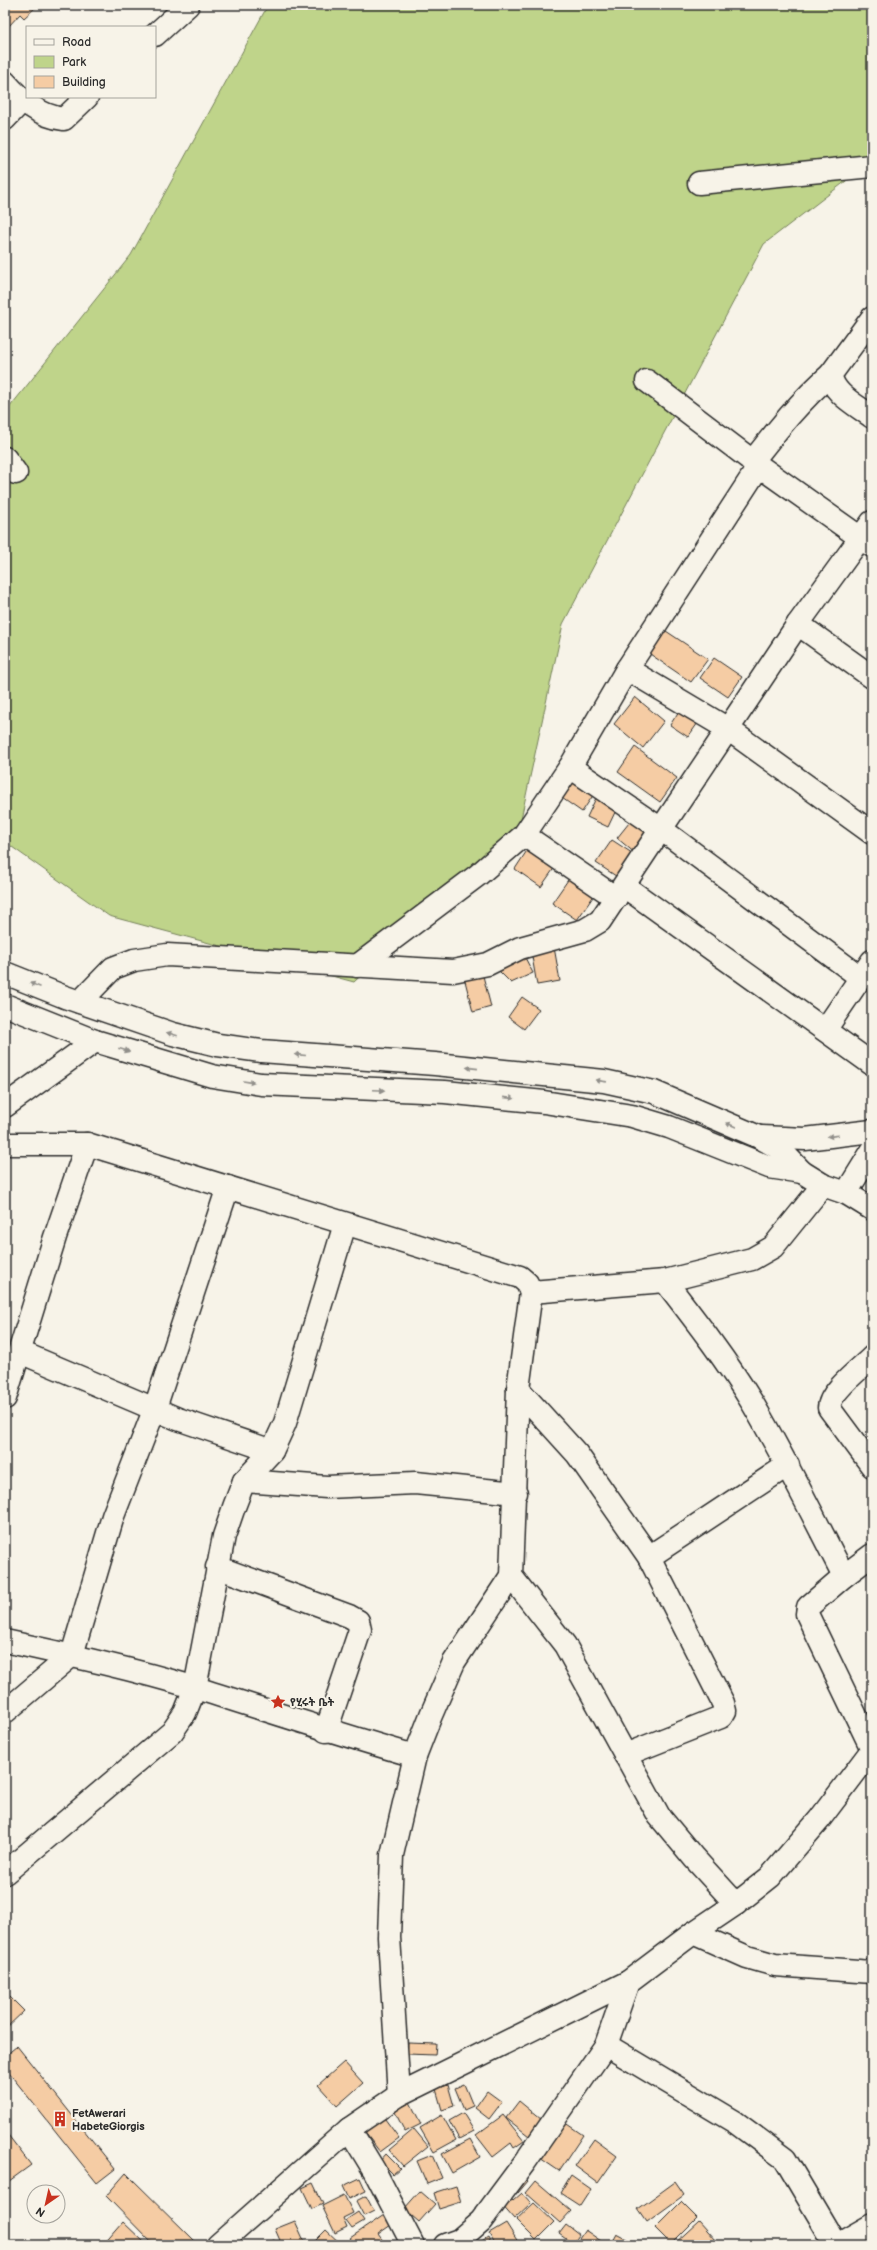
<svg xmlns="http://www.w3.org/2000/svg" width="877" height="2250" viewBox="0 0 877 2250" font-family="'Balsamiq Sans','Noto Sans Ethiopic',sans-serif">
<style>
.green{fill:#bfd48a;stroke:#75805a}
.building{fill:#f5cca4;stroke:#2b2b2b}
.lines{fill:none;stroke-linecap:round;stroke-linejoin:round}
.street-casing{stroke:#2b2b2b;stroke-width:25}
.secondary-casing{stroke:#2b2b2b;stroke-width:25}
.street{stroke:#f7f3e8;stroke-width:22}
.secondary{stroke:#f7f3e8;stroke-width:22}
.oneway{fill:#918f8a}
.labels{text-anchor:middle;stroke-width:4;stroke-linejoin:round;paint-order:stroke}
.poi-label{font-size:11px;font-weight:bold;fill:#2b2b2b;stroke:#f7f3e8;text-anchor:start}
</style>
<rect width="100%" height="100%" fill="#f7f3e8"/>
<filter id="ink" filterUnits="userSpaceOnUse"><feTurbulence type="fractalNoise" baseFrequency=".025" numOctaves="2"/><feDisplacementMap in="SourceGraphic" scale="8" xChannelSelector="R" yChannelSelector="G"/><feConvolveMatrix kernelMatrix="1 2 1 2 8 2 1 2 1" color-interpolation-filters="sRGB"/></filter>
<g filter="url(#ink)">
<path class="green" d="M268,5H872V161L764,244L563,624L519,828L354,982L109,916L5,842V413L131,255Z"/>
<g class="building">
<path d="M5,5H35L36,7L24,18L20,14L8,27L5,22Z"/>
<path d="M663,629L708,659L691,682L647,652Z"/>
<path d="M714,658L742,677L728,697L700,678Z"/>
<path d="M635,697L664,721L643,748L614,724Z"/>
<path d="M681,708L700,720L688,737L670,725Z"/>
<path d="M635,747L677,778L660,802L618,772Z"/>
<path d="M573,775L596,791L582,812L559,796Z"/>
<path d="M596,798L617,808L608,827L587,817Z"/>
<path d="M633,818L652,834L636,854L617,838Z"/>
<path d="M612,840L635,855L619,878L596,863Z"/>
<path d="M528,849L555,867L541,887L515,869Z"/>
<path d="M570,877L595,894L577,920L552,903Z"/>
<path d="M554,947L560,981L537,985L531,951Z"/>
<path d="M520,948L533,973L511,983L491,963Z"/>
<path d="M482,972L491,1007L473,1012L464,977Z"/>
<path d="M522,997L539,1009L524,1029L508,1017Z"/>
<path d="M5,1992L24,2011L5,2029Z"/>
<path d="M408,2043L436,2044L435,2055L407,2054Z"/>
<path d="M17,2046L115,2169L97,2183L5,2068V2056Z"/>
<path d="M344,2062L363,2083L337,2106L318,2085Z"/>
<path d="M464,2084L473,2106L464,2110L455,2088Z"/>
<path d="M448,2085L454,2106L442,2110L436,2089Z"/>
<path d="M487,2091L502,2102L489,2119L475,2108Z"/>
<path d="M409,2100L421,2124L405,2132L393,2108Z"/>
<path d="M519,2101L542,2120L529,2136L506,2118Z"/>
<path d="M463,2113L474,2131L459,2139L449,2121Z"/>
<path d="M382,2115L399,2138L380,2152L363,2130Z"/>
<path d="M442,2115L456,2140L434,2152L420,2128Z"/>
<path d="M503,2115L524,2141L514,2148L511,2143L493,2157L476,2135Z"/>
<path d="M561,2120L583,2135L559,2171L537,2156Z"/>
<path d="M414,2129L428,2146L403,2166L389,2150Z"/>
<path d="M5,2131L31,2165L5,2184Z"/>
<path d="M470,2139L480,2157L452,2173L442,2154Z"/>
<path d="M594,2139L617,2156L598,2183L575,2166Z"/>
<path d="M386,2154L400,2168L393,2174L380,2161Z"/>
<path d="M432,2155L442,2178L427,2184L417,2161Z"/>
<path d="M126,2173L195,2241L191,2245H154L106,2196Z"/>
<path d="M519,2173L528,2181L518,2193L509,2185Z"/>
<path d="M571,2175L591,2189L580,2206L560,2193Z"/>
<path d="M360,2178L366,2191L349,2199L343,2186Z"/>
<path d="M536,2181L571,2211L560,2223L526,2193Z"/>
<path d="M675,2182L684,2195L647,2222L638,2209Z"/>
<path d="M313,2183L323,2204L312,2209L302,2188Z"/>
<path d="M456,2186L461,2202L439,2209L434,2193Z"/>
<path d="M420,2191L435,2204L419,2222L404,2209Z"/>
<path d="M522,2193L531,2203L514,2219L501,2204L509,2197L513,2201Z"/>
<path d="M344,2195L353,2213L343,2218L347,2227L335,2233L322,2206Z"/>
<path d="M366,2196L374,2211L364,2216L356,2201Z"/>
<path d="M681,2202L697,2218L671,2244L655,2228Z"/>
<path d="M534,2203L554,2222L536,2240L516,2220Z"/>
<path d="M358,2212L364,2221L352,2228L346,2220Z"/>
<path d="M384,2215L391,2225L378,2234L386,2245H355L350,2238Z"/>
<path d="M295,2221L306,2245H282L275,2229Z"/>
<path d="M699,2221L716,2240L711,2245H673Z"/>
<path d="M123,2222L144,2242L140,2245H103Z"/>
<path d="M506,2223L520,2245H496L489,2233Z"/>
<path d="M566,2225L579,2235L573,2244L559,2234Z"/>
<path d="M326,2230L342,2245H311Z"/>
<path d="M585,2230L601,2241L599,2245H575Z"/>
<path d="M617,2234L638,2245H611Z"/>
<path d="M488,2237L492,2245H475Z"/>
<path d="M274,2240L277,2245H265Z"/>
</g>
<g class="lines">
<defs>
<g id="street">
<path d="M155,35L188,5"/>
<path d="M5,82C21,100 38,116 64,119L87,97"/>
<path d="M5,119L22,101"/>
<path d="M699,183L872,166"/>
<path d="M872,318L831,374C831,393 858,406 872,417"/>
<path d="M647,381L759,466"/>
<path d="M5,458L16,473"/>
<path d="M752,462C777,430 800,401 831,374"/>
<path d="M872,522L798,624L728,729L872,833"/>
<path d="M798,624L872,677"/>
<path d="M524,835L616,898"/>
<path d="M624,886L872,1064"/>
<path d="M357,966L478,875L524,835L570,767"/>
<path d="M860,977L661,829L728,729L627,669L759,466L872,546"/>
<path d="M80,1002L113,968L134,960L167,955L453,971L488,964L520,948L585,930L600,921L661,829L570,767L627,669"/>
<path d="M825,1030L872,961"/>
<path d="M5,1106L95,1041"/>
<path d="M5,1144H87"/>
<path d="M665,1281C696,1321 727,1361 753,1404C786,1460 814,1518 844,1576"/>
<path d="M531,1292L665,1281L752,1259L773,1247L823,1185"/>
<path d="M872,1357C860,1369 829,1392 829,1408L872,1466"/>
<path d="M518,1389L577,1454L649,1557L723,1703L725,1711L721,1717L625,1755"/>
<path d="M5,1398L55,1237L87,1144L520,1277L527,1283L531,1292L518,1389L511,1576L454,1662L431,1715L415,1756L392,1855L389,1937L399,2095L628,1982L693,1933L747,1957L775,1965L872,1972"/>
<path d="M272,1451L285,1423L345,1224"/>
<path d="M244,1481L327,1487L415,1483L516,1493"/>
<path d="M872,1555L844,1576L808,1607L807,1614L872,1749"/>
<path d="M649,1557L788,1465"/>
<path d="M217,1567L349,1616L358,1621L360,1630L326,1731"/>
<path d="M511,1576L565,1645L659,1816L694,1858L736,1904"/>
<path d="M5,1641C69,1655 133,1669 196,1688C269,1711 342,1735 415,1756"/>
<path d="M5,1712L72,1655L113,1516L155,1408L228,1187"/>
<path d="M5,1873L172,1732L185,1713L195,1688L224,1536L234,1507L244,1481L272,1451L178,1419L20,1352"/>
<path d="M693,1933L736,1904L770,1877L819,1820L872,1750"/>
<path d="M606,2045L735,2122L785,2159L836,2245"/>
<path d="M399,2095L349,2129L374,2170L413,2245"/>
<path d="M218,2245L349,2129"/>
<path d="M445,2245L459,2240L481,2221L525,2162L606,2045L628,1982"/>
</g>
<g id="secondary">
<path d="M5,973L65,997L173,1034L218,1045L261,1051L435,1064L604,1081L654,1092L759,1137L779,1148L802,1172L823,1185L846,1193L872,1209"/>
<path d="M5,1005L95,1041L212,1076L261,1084L445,1092L544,1102L632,1116L669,1127L769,1167L802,1172"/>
<path d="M762,1137L805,1139L872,1131"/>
<path d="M846,1193L872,1151"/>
<path d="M837,2245L872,2225"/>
</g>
</defs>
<use href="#street" class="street-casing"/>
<use href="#secondary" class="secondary-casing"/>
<use href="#street" class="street"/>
<use href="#secondary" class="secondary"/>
</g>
<defs><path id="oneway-solid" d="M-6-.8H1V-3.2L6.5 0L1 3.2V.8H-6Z"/></defs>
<g class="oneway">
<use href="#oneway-solid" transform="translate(35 985) rotate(-158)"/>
<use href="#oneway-solid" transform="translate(172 1034) rotate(-164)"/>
<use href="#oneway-solid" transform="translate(124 1050) rotate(17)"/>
<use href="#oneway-solid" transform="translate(300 1055) rotate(-175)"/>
<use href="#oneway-solid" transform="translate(472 1068) rotate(-174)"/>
<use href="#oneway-solid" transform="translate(601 1081) rotate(-172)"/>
<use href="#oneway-solid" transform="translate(249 1082) rotate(9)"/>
<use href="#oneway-solid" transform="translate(379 1090) rotate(2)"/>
<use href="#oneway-solid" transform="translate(509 1098) rotate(6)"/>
<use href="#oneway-solid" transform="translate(731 1125) rotate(-157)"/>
<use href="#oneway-solid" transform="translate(833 1136) rotate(173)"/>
</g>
</g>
<defs>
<symbol id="sight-bare" viewBox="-9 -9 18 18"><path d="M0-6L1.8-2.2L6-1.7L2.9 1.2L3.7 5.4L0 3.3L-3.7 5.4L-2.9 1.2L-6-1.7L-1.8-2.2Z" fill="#c8321e" stroke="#f7f3e8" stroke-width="2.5" paint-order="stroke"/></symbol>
<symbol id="building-bare" viewBox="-9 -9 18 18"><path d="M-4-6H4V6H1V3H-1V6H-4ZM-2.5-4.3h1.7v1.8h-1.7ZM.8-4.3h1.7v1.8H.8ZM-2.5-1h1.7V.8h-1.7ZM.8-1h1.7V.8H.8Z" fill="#c8321e" stroke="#f7f3e8" stroke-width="2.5" paint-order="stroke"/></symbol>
</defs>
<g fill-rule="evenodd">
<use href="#sight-bare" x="267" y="1691" width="22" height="22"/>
<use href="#building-bare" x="49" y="2108" width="22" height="22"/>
</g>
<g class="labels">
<g class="poi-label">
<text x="290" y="1706">የሂሩት ቤት</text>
<text x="72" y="2117">FetAwerari<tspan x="72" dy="13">HabeteGiorgis</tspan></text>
</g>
</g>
<rect width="877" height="2250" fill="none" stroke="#f7f3e8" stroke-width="20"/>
<rect x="10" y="10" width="857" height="2230" fill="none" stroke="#2b2b2b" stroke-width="1.5" filter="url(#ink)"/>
<rect x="26" y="26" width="130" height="72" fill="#f7f3e8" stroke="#a5a39c"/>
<rect x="34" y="39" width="20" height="6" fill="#f7f3e8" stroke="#a5a39c"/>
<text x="62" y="46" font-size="12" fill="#2b2b2b">Road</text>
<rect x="34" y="56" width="20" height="12" fill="#bfd48a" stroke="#a5a39c"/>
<text x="62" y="66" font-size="12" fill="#2b2b2b">Park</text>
<rect x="34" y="76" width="20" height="12" fill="#f5cca4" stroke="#a5a39c"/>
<text x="62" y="86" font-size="12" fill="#2b2b2b">Building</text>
<g transform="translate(46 2204) rotate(214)"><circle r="19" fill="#f7f3e8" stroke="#a5a39c"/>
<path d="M0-3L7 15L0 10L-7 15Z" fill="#c8321e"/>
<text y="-6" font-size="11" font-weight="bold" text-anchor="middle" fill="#2b2b2b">N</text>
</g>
</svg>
